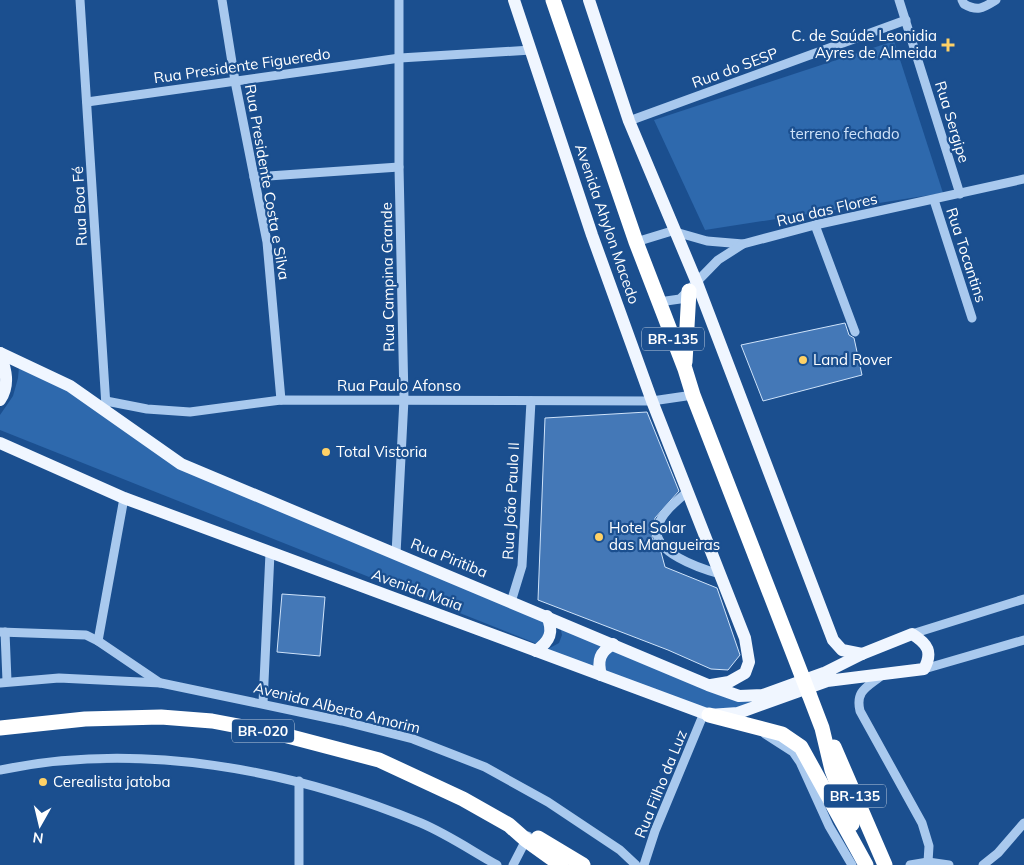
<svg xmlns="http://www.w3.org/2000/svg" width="1024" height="865" viewBox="0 0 1024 865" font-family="Mulish,sans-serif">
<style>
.green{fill:#2e69ad}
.building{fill:#4478b7;stroke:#cfe3fa}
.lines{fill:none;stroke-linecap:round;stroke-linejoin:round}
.minor{stroke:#a9c9ee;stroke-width:9}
.major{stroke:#f0f6ff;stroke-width:12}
.highway{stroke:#fff;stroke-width:15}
.highway-bridge{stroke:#fff;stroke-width:15}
.poi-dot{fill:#ffd166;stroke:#1b4f8f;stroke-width:2}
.labels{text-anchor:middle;stroke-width:4.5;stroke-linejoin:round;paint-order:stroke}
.shield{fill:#1b4f8f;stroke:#bbcadd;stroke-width:1}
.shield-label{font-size:14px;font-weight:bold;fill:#fff}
.poi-label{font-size:15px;fill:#fff;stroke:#1b4f8f;text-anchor:start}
.street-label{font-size:15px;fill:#fff;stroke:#1b4f8f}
.park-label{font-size:15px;fill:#cfe3fa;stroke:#1b4f8f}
</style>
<rect width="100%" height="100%" fill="#1b4f8f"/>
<g class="green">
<path d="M894,41L943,193L705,230L654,120Z"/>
<path d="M19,367L70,390L173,459L549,620L540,645L0,430V415L13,396L18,378Z"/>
<path d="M560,626L606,643L595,668L546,650L559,643L562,635Z"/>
<path d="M613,649L750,700L754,706L713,711L613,675L605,670L604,662Z"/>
</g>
<g class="building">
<path d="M845,323L849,335L854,338L862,375L763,401L741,345Z"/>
<path d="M647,412L679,491L655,518L652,538L661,552L665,567L717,588L740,655L728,670L711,669L668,650L538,600L545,418Z"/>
<path d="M282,594L325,597L320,656L277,652Z"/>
</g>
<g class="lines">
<g class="minor">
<path d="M80,0L106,406"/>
<path d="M222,0L235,81L267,242L281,400"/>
<path d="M899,0L960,194"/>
<path d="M962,0L964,4C978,12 983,8 996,0"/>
<path d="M87,102L400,58L531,50"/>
<path d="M629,121L906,20"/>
<path d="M254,177L399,167"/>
<path d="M934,200L972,318"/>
<path d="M815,225L855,332"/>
<path d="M636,242L672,231L707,241L743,244L815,225L1024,179"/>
<path d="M659,302L680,299L718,260L743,244"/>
<path d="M106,401L147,409L190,412L281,400L652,401L693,395"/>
<path d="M688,491C677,501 662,512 658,526C649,552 702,569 720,574"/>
<path d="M396,554L404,399L399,167V0"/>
<path d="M511,602L522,566L531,401"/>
<path d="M0,632L86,635L98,641L160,683"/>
<path d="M5,632L7,681"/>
<path d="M912,634L1024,599"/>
<path d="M98,641L124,498"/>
<path d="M924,669L1024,640"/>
<path d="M882,675C868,687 855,690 860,711L922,823L929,846L928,862"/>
<path d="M0,683L59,678L161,683L342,721L413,739L485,767L548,802L620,850L636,865"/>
<path d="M263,703L270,553"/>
<path d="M765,734L793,752L800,762L829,826L852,865"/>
<path d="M0,770C140,741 290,769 421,823C447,834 472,851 497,865"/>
<path d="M299,781V865"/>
<path d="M513,865L528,836"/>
<path d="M644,865L655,831L704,713"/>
<path d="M910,865L928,862L949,865"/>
<path d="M983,865L998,853L1024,823"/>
</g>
<g class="major">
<path d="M514,0L592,235L652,401L745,638L749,662L745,673L729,682L711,685"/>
<path d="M589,0L629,121L697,283L833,640L842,650L862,654"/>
<path d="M0,353L70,386L181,464L708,685L739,696L763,695L824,673L862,654L912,634C928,644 933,652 924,669L827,681L738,713L709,715L124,498L0,443"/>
<path d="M0,400C10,385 6,370 0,353"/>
<path d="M536,651C550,641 554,632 547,616"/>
<path d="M601,675C597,660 600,652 613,644"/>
</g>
<g class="highway">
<path d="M553,0L636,242L685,369L693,395L802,676"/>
<path d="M685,362L689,291"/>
<path d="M809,694L822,728L832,770L852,824"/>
<path d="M709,715L782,734L801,747L866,865"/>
<path d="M0,728L85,719L161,717L212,721L280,734L379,760L463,799L509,825L526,840L561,865"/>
<path d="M834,747L885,865"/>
<path d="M538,838L583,865"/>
</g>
<path class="highway-bridge" d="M802,676L809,694"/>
</g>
<g class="poi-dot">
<path d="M945.5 37.5h5v5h5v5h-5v5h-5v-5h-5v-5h5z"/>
<circle cx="803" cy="360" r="5"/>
<circle cx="326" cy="452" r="5"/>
<circle cx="599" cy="537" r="5"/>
<circle cx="43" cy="782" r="5"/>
</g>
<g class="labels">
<g class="shield">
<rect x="642" y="327.5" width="62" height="23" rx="4"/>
<rect x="232" y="719.5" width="62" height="23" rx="4"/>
<rect x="824" y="784.5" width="62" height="23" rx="4"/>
</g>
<g class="shield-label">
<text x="673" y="344">BR-135</text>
<text x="263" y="736">BR-020</text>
<text x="855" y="801">BR-135</text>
</g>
<g class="poi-label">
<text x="937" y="41" text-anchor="end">C. de Saúde Leonidia<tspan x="937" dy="17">Ayres de Almeida</tspan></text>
<text x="813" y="365">Land Rover</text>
<text x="336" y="457">Total Vistoria</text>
<text x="609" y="533">Hotel Solar<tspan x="609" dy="17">das Mangueiras</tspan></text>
<text x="53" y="787">Cerealista jatoba</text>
</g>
<g class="street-label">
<text transform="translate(242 66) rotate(-8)" y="5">Rua Presidente Figueredo</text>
<text transform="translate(735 68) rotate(-20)" y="5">Rua do SESP</text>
<text transform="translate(952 122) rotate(73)" y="5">Rua Sergipe</text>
<text transform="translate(267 182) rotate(80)" y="5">Rua Presidente Costa e Silva</text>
<text transform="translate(80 206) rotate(-93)" y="5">Rua Boa Fé</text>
<text transform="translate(827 210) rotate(-13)" y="5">Rua das Flores</text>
<text transform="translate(607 224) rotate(71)" y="5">Avenida Ahylon Macedo</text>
<text transform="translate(966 255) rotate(72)" y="5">Rua Tocantins</text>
<text transform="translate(388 277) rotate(-91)" y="5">Rua Campina Grande</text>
<text x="399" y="391">Rua Paulo Afonso</text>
<text transform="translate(511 501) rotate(-87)" y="5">Rua João Paulo II</text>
<text transform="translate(449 558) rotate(22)" y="5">Rua Piritiba</text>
<text transform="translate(417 590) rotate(20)" y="5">Avenida Maia</text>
<text transform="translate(337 708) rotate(14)" y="5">Avenida Alberto Amorim</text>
<text transform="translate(661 784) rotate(-68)" y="5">Rua Filho da Luz</text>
</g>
<g class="park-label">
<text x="845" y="139">terreno fechado</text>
</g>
</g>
<g transform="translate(40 825) rotate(188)" stroke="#1b4f8f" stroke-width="4" paint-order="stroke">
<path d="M0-4L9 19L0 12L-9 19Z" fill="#ffffff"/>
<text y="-8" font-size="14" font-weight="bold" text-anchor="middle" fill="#ffffff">N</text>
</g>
</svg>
